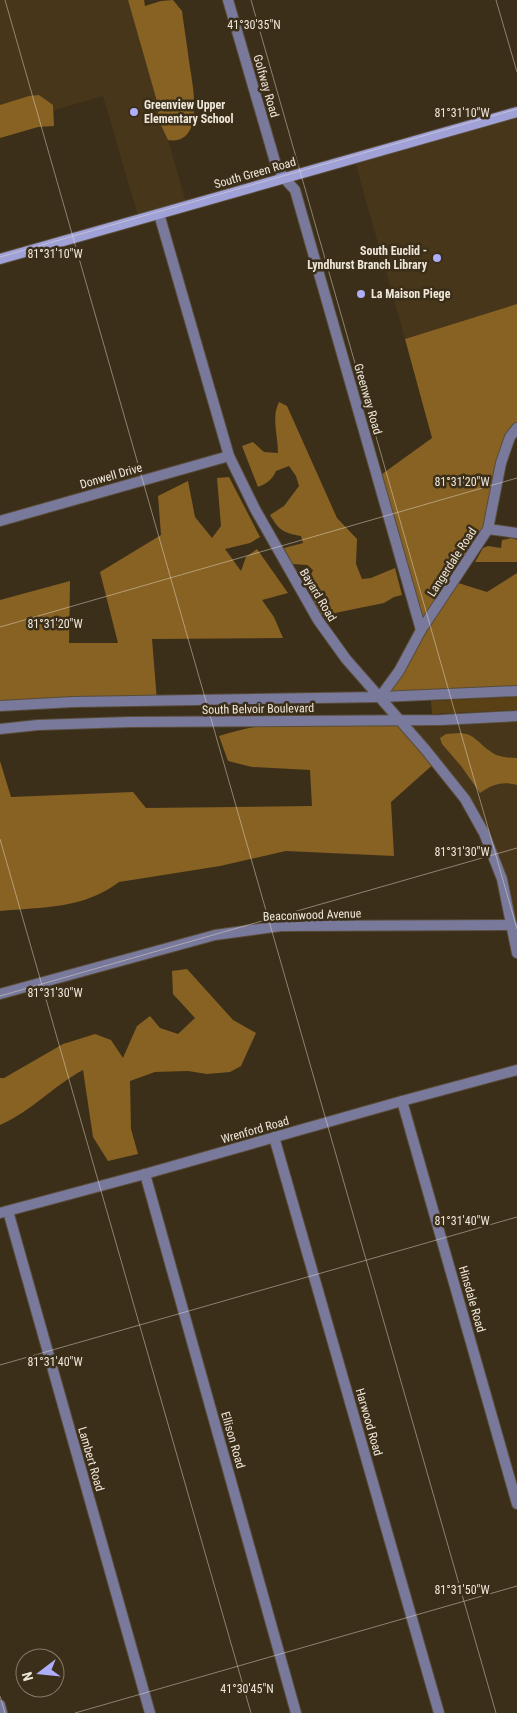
<svg xmlns="http://www.w3.org/2000/svg" width="517" height="1713" viewBox="0 0 517 1713" font-family="'Roboto Condensed',sans-serif">
<style>
.built{fill:#47361a}
.green{fill:#5a4015}
.forest{fill:#876223}
.lines{fill:none;stroke-linecap:round;stroke-linejoin:round}
.minor-casing{stroke:#594c39;stroke-width:12}
.tertiary-casing{stroke:#594c39;stroke-width:12}
.secondary-casing{stroke:#594c39;stroke-width:12}
.minor{stroke:#78799b;stroke-width:10}
.tertiary{stroke:#78799b;stroke-width:10}
.secondary{stroke:#9fa1d7;stroke-width:10}
.ticks{fill:none;stroke:#efe7da;stroke-width:1;stroke-opacity:0.45}
.poi-dot{fill:#aeaefb;stroke:#3c2f1a;stroke-width:2}
.labels{text-anchor:middle;stroke-width:5;stroke-linejoin:round;paint-order:stroke}
.street-label{font-size:12px;fill:#efe7da;stroke:#3c2f1a}
.poi-label{font-size:12px;font-weight:bold;fill:#efe7da;stroke:#3c2f1a;text-anchor:start}
.ticks-label{font-size:12px;text-anchor:middle;fill:#efe7da;stroke:#3c2f1a;stroke-width:5;stroke-linejoin:round;paint-order:stroke}
</style>
<rect width="100%" height="100%" fill="#3c2f1a"/>
<g class="built">
<path d="M0,0H128L187,206L139,219L103,96L0,126Z"/>
<path d="M517,112V304L405,339L354,158Z"/>
<path d="M517,716V953L484,833L399,719Z"/>
</g>
<path class="green" d="M517,697V710L432,714L431,701Z"/>
<g class="forest">
<path d="M128,0H144L145,6L161,1L173,0L182,11C184,28 187,44 189,61C192,82 207,146 168,140L159,121L156,98Z"/>
<path d="M39,95L53,105L54,126L38,127L0,138V105L29,96Z"/>
<path d="M517,304V428L510,438L488,529L455,582L487,592L517,573V691L380,697L421,630L378,477L432,438L405,339Z"/>
<path d="M279,402L287,406L337,518L357,539L356,564L362,579L371,578L395,568L402,595L394,597L384,603L320,616C309,596 303,591 313,570L307,565L292,564L284,548L303,543L301,536C283,533 279,530 270,515L284,506L299,486L296,476L289,466L276,471C272,480 266,484 258,487L242,446L253,442L264,452L278,453C278,435 271,418 279,402Z"/>
<path d="M229,477L260,537L250,543L225,549L241,571L246,557L257,549L288,593L262,600L274,617L283,638L152,639L157,701L0,706V600L70,581L69,643H118L100,572L161,535L158,496L188,481L195,517L212,538L221,526L217,478Z"/>
<path d="M512,538L517,540V562H475L483,548L488,546L501,548L502,540Z"/>
<path d="M399,719L436,762L391,802L394,856L286,851L220,866L119,882C84,909 42,907 0,911V761L11,797L133,792L146,808L312,806L310,770L252,767L228,761L219,736C277,717 339,720 399,719Z"/>
<path d="M460,733C475,734 478,743 490,751C497,757 508,758 517,758V785C502,781 493,784 480,793L461,766L442,744L440,738L446,734Z"/>
<path d="M187,969L233,1020L256,1033L241,1066L230,1072L207,1074L188,1071L155,1072L130,1081L131,1129L138,1154L108,1161L93,1137L83,1070C53,1086 32,1111 0,1125V1078H4L63,1044L95,1034L111,1040L123,1058L137,1026L150,1016L160,1028L178,1034L195,1018L173,994L172,971Z"/>
</g>
<g class="lines">
<defs>
<g id="minor">
<path d="M228,0L276,165L284,178L295,190L421,630"/>
<path d="M159,214L229,456L255,509L318,620L346,659L425,749L465,799L484,833L502,879L517,953"/>
<path d="M0,521L229,456"/>
<path d="M488,529L517,533"/>
<path d="M380,697L399,671L421,630L488,529L501,463L510,437L517,428"/>
<path d="M0,994L215,935L281,926L512,925"/>
<path d="M402,1101L517,1504"/>
<path d="M274,1137L439,1713"/>
<path d="M145,1174L296,1713"/>
<path d="M8,1211L150,1713"/>
<path d="M0,1213L145,1174L402,1101L517,1070"/>
<path d="M0,1705L2,1713"/>
</g>
<g id="tertiary">
<path d="M0,706L73,702L380,697L517,691"/>
<path d="M0,729L38,725L129,722L441,720L517,716"/>
</g>
<path id="secondary" d="M0,259L517,112"/>
</defs>
<use href="#minor" class="minor-casing"/>
<use href="#tertiary" class="tertiary-casing"/>
<use href="#secondary" class="secondary-casing"/>
<use href="#minor" class="minor"/>
<use href="#tertiary" class="tertiary"/>
<use href="#secondary" class="secondary"/>
</g>
<path class="ticks" d="M5,0L496,1713M251,0L517,929M496,0L517,72M0,257L517,109M0,627L517,478M0,839L251,1713M0,996L517,848M0,1365L517,1217M0,1696L5,1713M75,1713L517,1586"/>
<g class="poi-dot">
<circle cx="134" cy="112" r="5"/>
<circle cx="437" cy="258" r="5"/>
<circle cx="361" cy="294" r="5"/>
</g>
<g class="labels">
<g class="street-label">
<text transform="translate(266 86) rotate(74)" y="4">Golfway Road</text>
<text transform="translate(255 173) rotate(-16)" y="4">South Green Road</text>
<text transform="translate(368 399) rotate(74)" y="4">Greenway Road</text>
<text transform="translate(111 476) rotate(-16)" y="4">Donwell Drive</text>
<text transform="translate(452 562) rotate(-57)" y="4">Langerdale Road</text>
<text transform="translate(318 595) rotate(59)" y="4">Bayard Road</text>
<text transform="translate(258 709) rotate(-1)" y="4">South Belvoir Boulevard</text>
<text transform="translate(312 915) rotate(-2)" y="4">Beaconwood Avenue</text>
<text transform="translate(255 1130) rotate(-16)" y="4">Wrenford Road</text>
<text transform="translate(472 1299) rotate(74)" y="4">Hinsdale Road</text>
<text transform="translate(369 1422) rotate(74)" y="4">Harwood Road</text>
<text transform="translate(233 1440) rotate(74)" y="4">Ellison Road</text>
<text transform="translate(91 1459) rotate(74)" y="4">Lambert Road</text>
</g>
<g class="poi-label">
<text x="144" y="109">Greenview Upper<tspan x="144" dy="14">Elementary School</tspan></text>
<text x="427" y="255" text-anchor="end">South Euclid -<tspan x="427" dy="14">Lyndhurst Branch Library</tspan></text>
<text x="371" y="298">La Maison Piege</text>
</g>
</g>
<g class="ticks-label">
<text x="254" y="29">41°30'35"N</text>
<text x="462" y="117">81°31'10"W</text>
<text x="55" y="258">81°31'10"W</text>
<text x="462" y="486">81°31'20"W</text>
<text x="55" y="628">81°31'20"W</text>
<text x="462" y="856">81°31'30"W</text>
<text x="55" y="997">81°31'30"W</text>
<text x="462" y="1225">81°31'40"W</text>
<text x="55" y="1366">81°31'40"W</text>
<text x="462" y="1594">81°31'50"W</text>
<text x="247" y="1693">41°30'45"N</text>
</g>
<g transform="translate(40 1673) rotate(254)"><circle r="24" fill="#3c2f1a" stroke="#847967"/>
<path d="M0-4L9 19L0 12L-9 19Z" fill="#aeaefb"/>
<text y="-8" font-size="14" font-weight="bold" text-anchor="middle" fill="#efe7da">N</text>
</g>
</svg>
